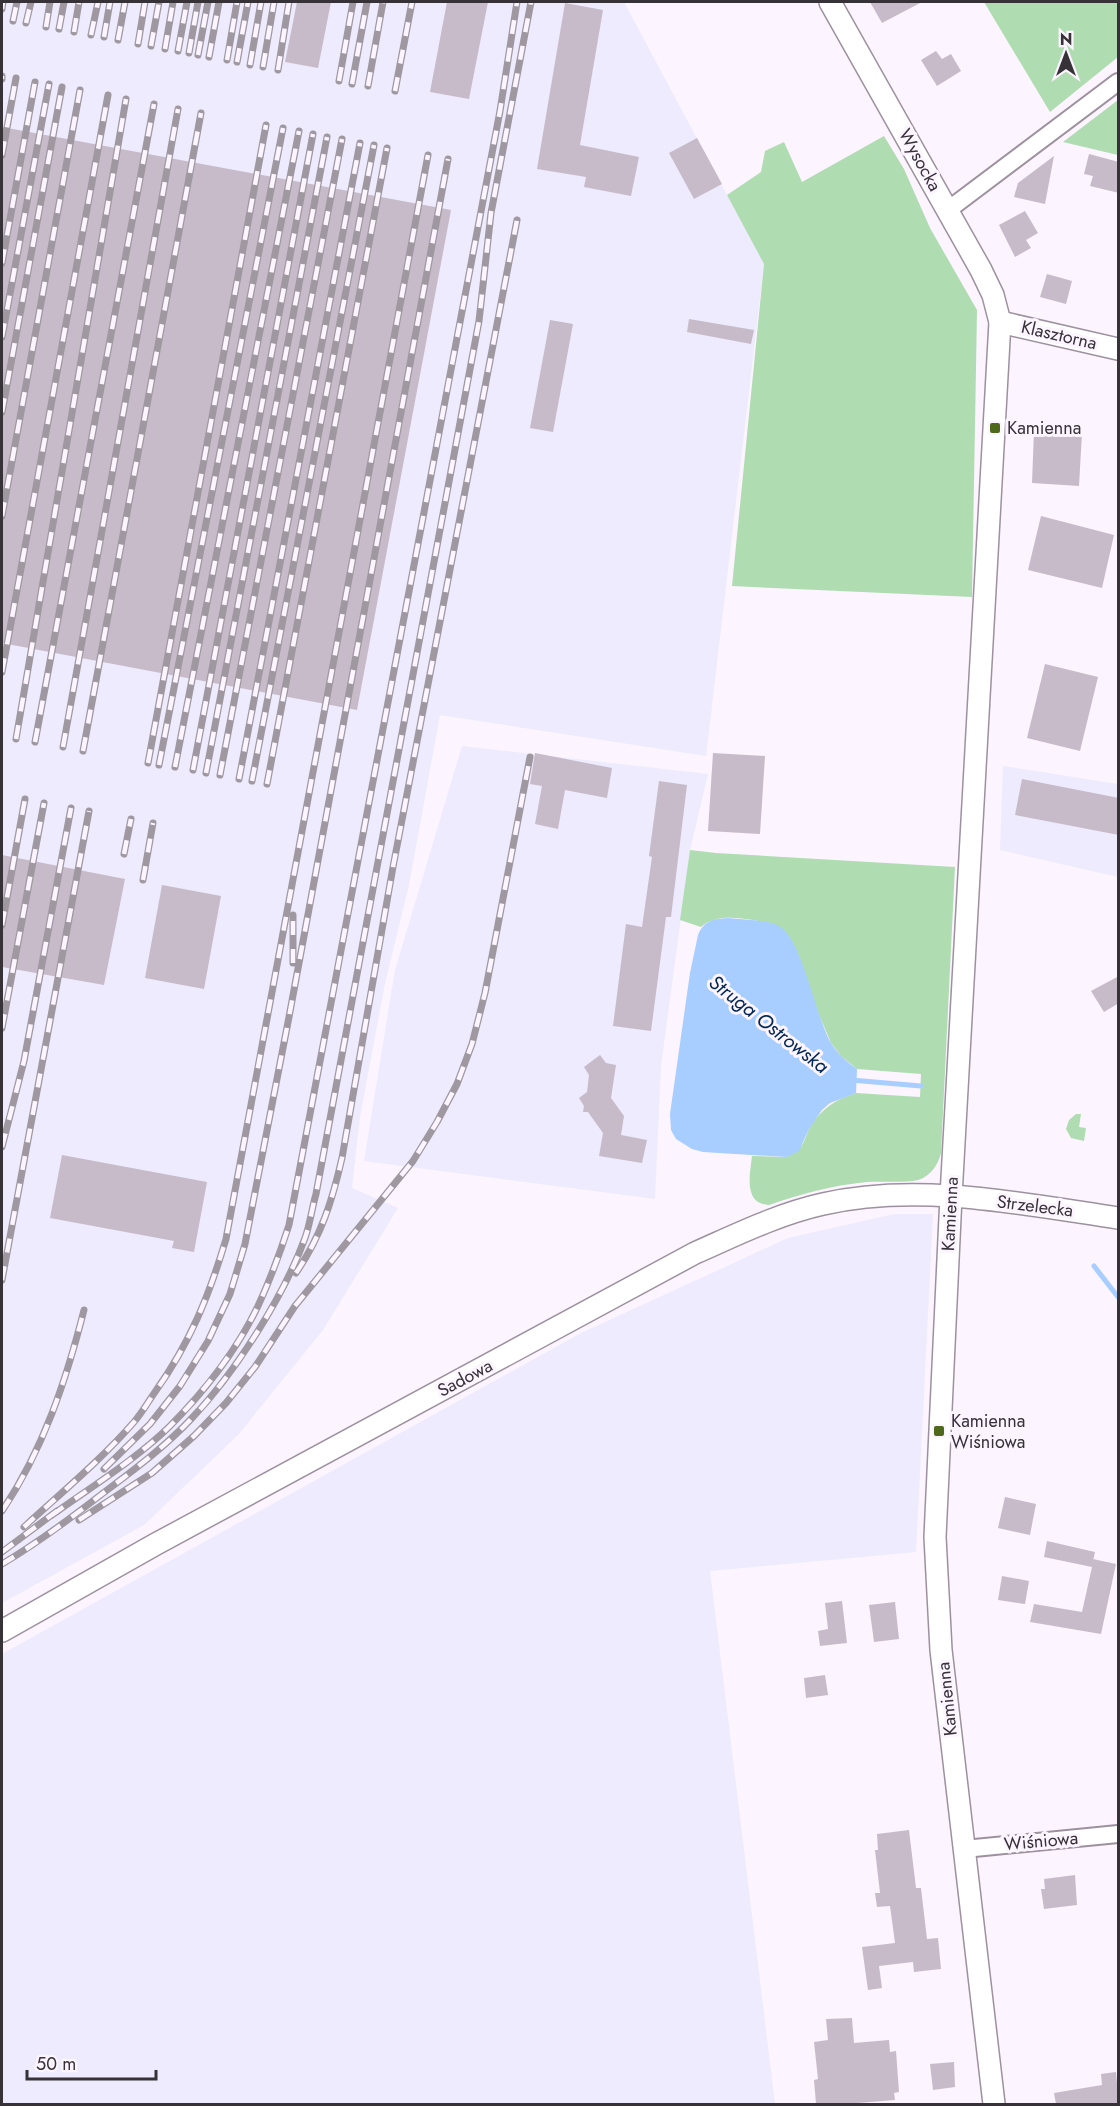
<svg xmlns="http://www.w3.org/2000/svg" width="1120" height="2106" viewBox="0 0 1120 2106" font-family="Jost,sans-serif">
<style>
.industrial{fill:#edebfd}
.green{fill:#b0dcb2}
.water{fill:#a7ceff}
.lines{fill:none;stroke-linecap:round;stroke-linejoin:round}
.stream{stroke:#a7ceff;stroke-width:5}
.building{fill:#c7bbca}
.minor-casing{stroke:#9d91a0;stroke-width:20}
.tertiary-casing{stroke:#9d91a0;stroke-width:24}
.minor{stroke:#fff;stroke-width:16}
.tertiary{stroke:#fff;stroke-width:21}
.rail-casing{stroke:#9f98a0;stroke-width:7}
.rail{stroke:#fcf4fe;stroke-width:4.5;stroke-dasharray:14;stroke-linecap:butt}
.poi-dot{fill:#4e691c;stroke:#fcf4fe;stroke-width:2}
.labels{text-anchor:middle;stroke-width:6;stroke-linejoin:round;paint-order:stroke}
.street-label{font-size:18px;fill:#373238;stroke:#fcf4fe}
.poi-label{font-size:18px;fill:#373238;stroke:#fcf4fe;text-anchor:start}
.water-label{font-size:20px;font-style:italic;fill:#012853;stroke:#fcf4fe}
</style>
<rect width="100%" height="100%" fill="#fcf4fe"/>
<g class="industrial">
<path d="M2,2H624L764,264L706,756L440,715L409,885L385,983L360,1117L352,1188L398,1208L323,1330L238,1435L144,1525L2,1603Z"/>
<path d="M462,746L708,774L690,850L661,1066L655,1199L364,1161L395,970Z"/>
<path d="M1003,766L1118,784V877L1000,850Z"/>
<path d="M894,1214H933L916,1552L710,1571L775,2104H2V1654L581,1333L788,1238Z"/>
</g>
<g class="green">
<path d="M984,2H1118V57L1050,112Z"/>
<path d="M1118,100V155L1063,142Z"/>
<path d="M884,136L904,169L930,228L977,310L972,597L732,586L764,264L727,195L761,172L765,151L784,142L802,182Z"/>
<path d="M690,850L716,853L955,867L941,1153C938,1165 931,1176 918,1180C904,1183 883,1181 867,1182C834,1185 800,1194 769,1205C743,1204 750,1174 752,1156L787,1157C792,1154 799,1150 802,1145C806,1139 807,1132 810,1127C821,1109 836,1099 856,1093L920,1097L921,1074L857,1069L841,1056L831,1043L817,1010L804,971L773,924C752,920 719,911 701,927L680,920Z"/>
<path d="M1076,1114H1081L1079,1127L1086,1128L1084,1141L1071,1138L1066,1129L1069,1120Z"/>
</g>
<path class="water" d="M728,918C744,920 765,919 779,926C802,938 816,1018 831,1043C838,1054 847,1062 857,1069L856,1093L830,1103L822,1110L809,1129L799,1151L787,1157L703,1152L692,1149L676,1139L671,1130L670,1114L690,973L698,935C704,920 714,919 728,918Z"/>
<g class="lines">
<g class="stream">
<path d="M851,1080L921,1086"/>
<path d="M1094,1266L1118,1297"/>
</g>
</g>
<g class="building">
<path d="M297,2H331L318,68L285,62Z"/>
<path d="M447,2H488L469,99L430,92Z"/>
<path d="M870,2H922L882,23Z"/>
<path d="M565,3L603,10L580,145L639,157L631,196L584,187L586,177L537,169Z"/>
<path d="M936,51L942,59L951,54L961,71L937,86L921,60Z"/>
<path d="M2,127L451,210L357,710L2,643Z"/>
<path d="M697,138L722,184L694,199L669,153Z"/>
<path d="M1089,154L1119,162V193L1090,186L1093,176L1084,174Z"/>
<path d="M1054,156L1045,204L1014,197L1018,183Z"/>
<path d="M1025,211L1038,233L1026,240L1031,248L1015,257L999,225Z"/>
<path d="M1047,274L1072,281L1066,304L1040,297Z"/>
<path d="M689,319L754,330L751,344L687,332Z"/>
<path d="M550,320L573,324L553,432L530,428Z"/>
<path d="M1034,431L1082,433L1079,486L1032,483Z"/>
<path d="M1041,516L1114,535L1102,588L1028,570Z"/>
<path d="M1045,664L1098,677L1080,751L1027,738Z"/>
<path d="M535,753L612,768L607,798L565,790L558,829L535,824L542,786L530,784Z"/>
<path d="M713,753L765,756L760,834L708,831Z"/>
<path d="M1022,779L1119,798V835L1015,815Z"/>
<path d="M659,781L687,785L671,917H666L651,1031L613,1026L626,924L642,927L652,857L649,856Z"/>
<path d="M2,855L125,879L104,985L2,967Z"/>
<path d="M162,885L221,896L204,989L145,978Z"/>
<path d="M1119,976V1003L1104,1012L1091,991Z"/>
<path d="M600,1055L606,1063L616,1065L611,1098L624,1116L621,1135L647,1140L642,1163L599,1156L603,1133L588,1112H583L584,1106L579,1098L587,1092L589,1075L584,1067Z"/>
<path d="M62,1155L207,1182L194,1252L172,1248L174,1241L50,1218Z"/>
<path d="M1005,1497L1036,1504L1030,1535L998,1528Z"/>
<path d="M1047,1541L1095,1552L1093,1561V1559L1116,1564L1101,1634L1030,1622L1034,1604L1082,1612L1092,1567L1044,1557Z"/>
<path d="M1002,1576L1029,1581L1025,1604L998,1600Z"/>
<path d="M842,1601L847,1643L820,1646L818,1631L828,1629L825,1603Z"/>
<path d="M895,1602L899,1639L874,1642L869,1605Z"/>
<path d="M825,1675L828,1695L806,1698L804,1678Z"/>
<path d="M909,1830L916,1888H921L927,1939L938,1938L941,1969L914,1972L913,1962L879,1966L882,1988L868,1990L862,1947L895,1943L890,1906L877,1907L875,1893H880L875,1850H878L877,1834Z"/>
<path d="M1075,1875L1077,1905L1044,1909L1041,1889H1045L1044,1879Z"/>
<path d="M852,2018L854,2043L889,2040L890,2052L896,2051L899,2092L894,2093L895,2100L845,2104H816L814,2080L818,2079L814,2042L828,2040L826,2019Z"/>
<path d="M954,2062L955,2087L933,2090L930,2064Z"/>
<path d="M1116,2072L1119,2104H1056L1054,2093L1102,2085L1101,2074Z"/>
</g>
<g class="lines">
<defs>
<g id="minor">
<path d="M948,210L1118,82"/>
<path d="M964,1849L1118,1834"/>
</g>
<g id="tertiary">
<path d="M830,2L981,270L993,295L1000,322L951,1196L935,1537L941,1650L994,2104"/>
<path d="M1000,322L1118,349"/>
<path d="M2,1631L156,1544L695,1253C736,1235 778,1214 823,1204C918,1182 1023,1204 1118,1218"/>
</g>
</defs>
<use href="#minor" class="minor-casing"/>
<use href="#tertiary" class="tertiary-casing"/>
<use href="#minor" class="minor"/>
<use href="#tertiary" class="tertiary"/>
<defs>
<g id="rail">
<path d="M2,9L3,2"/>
<path d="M13,21L17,2"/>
<path d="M26,23L31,2"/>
<path d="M46,27L50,2"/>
<path d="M59,29L64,2"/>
<path d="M74,32L79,2"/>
<path d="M91,35L98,2"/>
<path d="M104,37L110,2"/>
<path d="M118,40L125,2"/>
<path d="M138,44L145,2"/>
<path d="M151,46L159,2"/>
<path d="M165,49L173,2"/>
<path d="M178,51L187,2"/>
<path d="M189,53L198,2"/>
<path d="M198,55L208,2"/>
<path d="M209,57L219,2"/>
<path d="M227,60L237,2"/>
<path d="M237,62L248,2"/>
<path d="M250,65L261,2"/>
<path d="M263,67L274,2"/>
<path d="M278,70L289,2"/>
<path d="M2,79V76"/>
<path d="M339,81L353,2"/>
<path d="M352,84L367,2"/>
<path d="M368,86L383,2"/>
<path d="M395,91L412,2"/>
<path d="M2,155L16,78"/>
<path d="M2,263L35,82"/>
<path d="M2,337L49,84"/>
<path d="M2,412L62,87"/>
<path d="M2,516L80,90"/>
<path d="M2,672L108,95"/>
<path d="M16,739L126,99"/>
<path d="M35,742L154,104"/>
<path d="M63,747L178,109"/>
<path d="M83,751L201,113"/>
<path d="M148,763L266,125"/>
<path d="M159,765L283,128"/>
<path d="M175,767L299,131"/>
<path d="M193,770L313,134"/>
<path d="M206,773L327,137"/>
<path d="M220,775L342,139"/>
<path d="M239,779L360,143"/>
<path d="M252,781L374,145"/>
<path d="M267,784L387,148"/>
<path d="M124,854L131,819"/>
<path d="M143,880L153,823"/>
<path d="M2,925L25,799"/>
<path d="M293,963V915"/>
<path d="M2,1028L44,803"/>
<path d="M2,1147L24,1061L71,808"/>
<path d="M296,1273C321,1236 332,1202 342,1158L393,867L517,220"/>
<path d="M2,1280L89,811"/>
<path d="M104,1469L150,1424L180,1386L208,1341L230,1294L245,1244L289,1017L448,159"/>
<path d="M2,1511C43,1450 66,1381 84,1310"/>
<path d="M52,1515C91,1487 135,1460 169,1427C203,1393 237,1350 258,1306C270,1280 280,1253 289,1225L500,111L517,2"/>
<path d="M79,1520L152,1473L194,1436L226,1403L255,1367L295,1306L413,1161L437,1122L457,1084L472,1044L485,993L530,757"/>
<path d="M24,1527C61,1493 101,1460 134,1422C142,1413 148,1402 155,1392C190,1343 209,1296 226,1239L428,155"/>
<path d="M2,1552L57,1511"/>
<path d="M2,1564C36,1544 67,1521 98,1497C131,1472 164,1448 192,1418C235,1373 284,1296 305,1238C310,1224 312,1208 316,1194L479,321L491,213L531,2"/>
</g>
</defs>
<use href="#rail" class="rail-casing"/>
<use href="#rail" class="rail"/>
</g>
<g class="poi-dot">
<rect x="989" y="422" width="12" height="12" rx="3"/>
<rect x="933" y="1425" width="12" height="12" rx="3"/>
</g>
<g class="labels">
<g class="street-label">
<text transform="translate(920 160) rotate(61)" y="6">Wysocka</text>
<text transform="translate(1059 335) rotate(13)" y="6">Klasztorna</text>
<text transform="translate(1035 1206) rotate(7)" y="6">Strzelecka</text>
<text transform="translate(950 1214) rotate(-87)" y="6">Kamienna</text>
<text transform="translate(465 1378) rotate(-28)" y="6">Sadowa</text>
<text transform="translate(947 1699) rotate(-96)" y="6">Kamienna</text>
<text transform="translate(1041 1841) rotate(-5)" y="6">Wiśniowa</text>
</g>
<g class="poi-label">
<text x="1007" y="434">Kamienna</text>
<text x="951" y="1427">Kamienna<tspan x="951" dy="21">Wiśniowa</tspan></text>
</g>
<g class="water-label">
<text transform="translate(769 1024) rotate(38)" y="7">Struga Ostrowska</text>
</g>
</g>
<rect width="1120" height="2106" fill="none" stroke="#373238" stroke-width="6"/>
<g transform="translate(1066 54)" stroke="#fcf4fe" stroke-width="4.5" paint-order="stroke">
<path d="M0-4.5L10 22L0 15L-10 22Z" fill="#373238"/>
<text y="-9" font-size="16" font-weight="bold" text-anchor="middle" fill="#373238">N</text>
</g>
<path d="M27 2070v9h129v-9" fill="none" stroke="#373238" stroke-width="3"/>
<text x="36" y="2070" font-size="18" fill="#373238" stroke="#fcf4fe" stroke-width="4.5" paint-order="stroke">50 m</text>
</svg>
